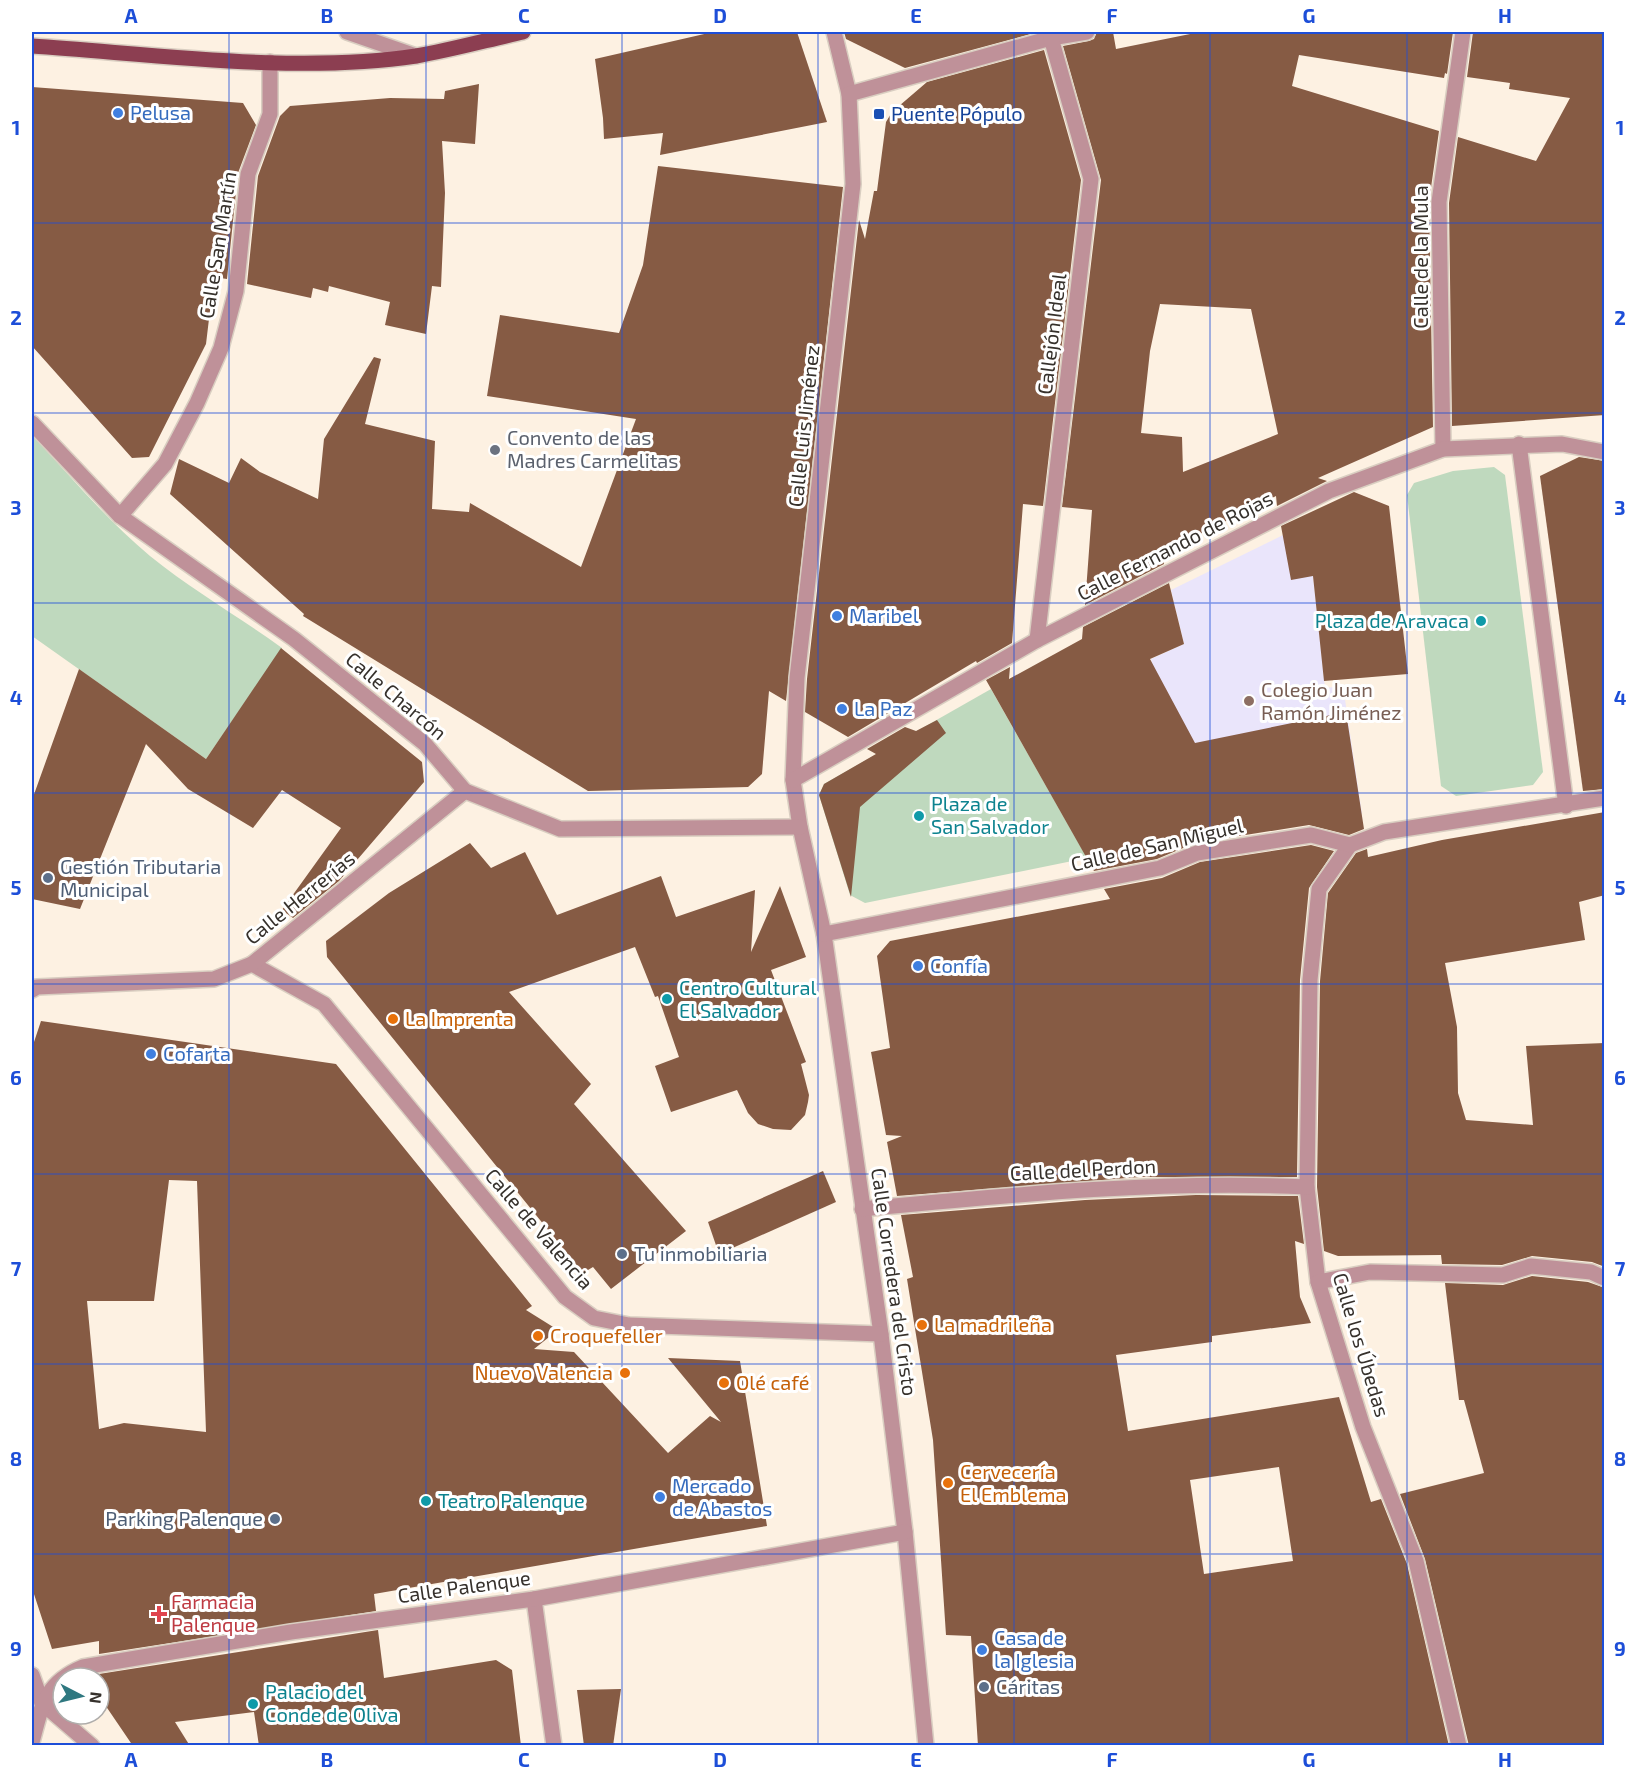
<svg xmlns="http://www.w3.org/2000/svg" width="1636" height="1777" viewBox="0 0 1636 1777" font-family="'Exo 2',sans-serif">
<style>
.education{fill:#eae5fb}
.green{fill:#bfd9be}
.building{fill:#865b44;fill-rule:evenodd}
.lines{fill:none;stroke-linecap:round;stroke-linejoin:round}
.pedestrian-casing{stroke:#d9cec1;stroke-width:18}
.minor-casing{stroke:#d9cec1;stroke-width:18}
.primary-casing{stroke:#d9cec1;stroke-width:18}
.pedestrian{stroke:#bf9199;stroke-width:15}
.minor{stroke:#bf9199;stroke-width:15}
.primary{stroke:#8c3e51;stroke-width:15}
.grid{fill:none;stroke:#1d4ed8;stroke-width:1.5;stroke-opacity:0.55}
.shop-dot{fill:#3f7fe0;stroke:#fff;stroke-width:2}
.transit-dot{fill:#1a4fb4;stroke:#fff;stroke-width:2}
.worship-dot{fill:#6b7280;stroke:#fff;stroke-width:2}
.culture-dot{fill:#0f9aa8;stroke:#fff;stroke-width:2}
.education-dot{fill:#8d6e63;stroke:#fff;stroke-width:2}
.service-dot{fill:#5c6f8a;stroke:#fff;stroke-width:2}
.food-dot{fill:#e8710a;stroke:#fff;stroke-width:2}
.health-dot{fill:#e0444e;stroke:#fff;stroke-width:2}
.labels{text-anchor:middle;stroke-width:6;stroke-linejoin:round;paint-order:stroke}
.shop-label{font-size:20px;fill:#366cbe;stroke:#fff;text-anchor:start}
.transit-label{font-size:20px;fill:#164399;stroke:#fff;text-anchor:start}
.street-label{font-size:20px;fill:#36312c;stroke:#fff}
.worship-label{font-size:20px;fill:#5b616d;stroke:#fff;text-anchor:start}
.culture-label{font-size:20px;fill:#0d838f;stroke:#fff;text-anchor:start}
.education-label{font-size:20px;fill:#785e54;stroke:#fff;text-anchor:start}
.service-label{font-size:20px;fill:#4e5e75;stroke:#fff;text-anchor:start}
.food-label{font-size:20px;fill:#c56008;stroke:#fff;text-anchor:start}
.health-label{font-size:20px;fill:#be3a42;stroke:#fff;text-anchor:start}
.neatline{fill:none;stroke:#1d4ed8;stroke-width:2}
.grid-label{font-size:20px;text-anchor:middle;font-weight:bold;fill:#1d4ed8}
</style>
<rect width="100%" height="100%" fill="#fdf1e2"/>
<path class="education" d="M1283,535L1313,576L1325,688L1343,686L1362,814L1120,721L1152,663L1151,659L1184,644L1171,590Z"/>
<g class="green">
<path d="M32,435C70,476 107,520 150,556C192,590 238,616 282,648L206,759L32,636Z"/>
<path d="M1494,467L1505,475L1543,772L1533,785L1456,796L1441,786L1407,495L1414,483L1453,471Z"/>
<path d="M991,689L1087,858L865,903L850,895L819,795L824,784Z"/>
</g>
<g class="building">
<path d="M713,32H797L827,122L660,155L663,133L604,139L603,118L595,59Z"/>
<path d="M844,32H1038L905,68L846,39Z"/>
<path d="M1097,32H1113L1116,49L1200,32H1453L1447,74L1445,73L1444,78L1299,55L1292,86L1439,131L1429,202L1433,427L1318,478L1327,481L1277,506L1276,496L1162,553L1164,564L1085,605L1092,510L1062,507L1101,180L1063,46L1089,41L1094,39ZM1160,304L1251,309L1278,434L1183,472L1182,437L1141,433L1150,351Z"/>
<path d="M1473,32H1605V415L1452,426L1449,203L1458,137L1536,161L1570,98L1509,89L1510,83L1467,77Z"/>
<path d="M1044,50L1081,180L1043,506L1023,504L1012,643L977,663L976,661L848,737L805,712L807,679L859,220L865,239L874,191H877L886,122L892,112L927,82Z"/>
<path d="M479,84L475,144L442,141L445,193L441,287L432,286L426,334L385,325L390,302L329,286L328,292L313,288L311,298L247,284L258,176L280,116L290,106L390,98L444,99L445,91Z"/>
<path d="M32,87L243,103L256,125L238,173L227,279L214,277L206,344L149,457L132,458L32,346Z"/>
<path d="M658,166L843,187L786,701L769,691L762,774L748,787L588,791L303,616L304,614L170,494L179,459L229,483L241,458L260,472L318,499L324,439L374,357L381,359L365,424L435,441L432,509L469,512L470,503L581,567L636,419L487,396L500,315L619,333L643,265Z"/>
<path d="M1579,457L1605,461V789L1583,791L1540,476Z"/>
<path d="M1354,492L1389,506L1408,674L1324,681L1313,576L1291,580L1281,526Z"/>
<path d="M1169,583L1184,644L1150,659L1195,743L1346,712L1364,829L1349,835L1309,825L1195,843L1157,859L1094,871L986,680L1010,667L1009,679L1082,639L1083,627Z"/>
<path d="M281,648L422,762L424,782L339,881L293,918L282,910L341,828L282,790L253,828L188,789L146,744L80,909L32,899V800L79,669L206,759Z"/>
<path d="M937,720L946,733L860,807L851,897L819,795L824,784L876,754L867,749L905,727L916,731Z"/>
<path d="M1605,812V895L1579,902L1585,940L1445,963L1457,1027L1458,1093L1466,1120L1533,1125L1526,1046L1605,1043V1267L1592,1262L1532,1256L1502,1265L1442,1264L1441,1255L1338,1256L1324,1251L1317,1187L1320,981L1328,893L1356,853L1367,849L1368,857L1442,840Z"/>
<path d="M470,843L491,868L525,852L557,915L661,876L676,917L755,890L751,952L780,886L806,957L771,970L806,1062L801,1064L809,1095L808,1102L805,1115L791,1130L773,1129L758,1124L748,1113L737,1090L671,1112L655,1066L679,1057L658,996L655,997L635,947L509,992L591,1084L574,1104L686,1231L611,1289L593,1267L583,1273L327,957L326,941L389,893Z"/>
<path d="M1311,845L1334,851L1309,888L1300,980L1297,1177H1140L897,1196L887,1142L902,1136L886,1135L871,1052L890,1048L877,956L890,941L1110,899L1104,889L1162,878L1200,862Z"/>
<path d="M41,1021L336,1064L532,1306L526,1310L558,1330L534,1349L574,1352L668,1453L710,1416L721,1422L668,1358L740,1361L767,1526L374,1594L376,1611L99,1654V1641L52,1649L32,1588V1048ZM169,1180L197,1181L206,1432L124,1423L99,1429L87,1301H154Z"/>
<path d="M823,1171L836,1202L719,1254L708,1222Z"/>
<path d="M1196,1195L1298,1196L1304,1244L1295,1241L1300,1297L1311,1323L1212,1336V1342L1116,1355L1128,1431L1339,1397L1371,1502L1381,1499L1407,1564L1449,1746H978L971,1636L946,1635L933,1440L907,1279L913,1277L901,1215L1085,1200ZM1279,1467L1293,1561L1204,1574L1190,1480Z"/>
<path d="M1532,1276L1588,1282L1605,1288V1746H1469L1425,1559L1400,1494L1484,1473L1464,1400H1459L1445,1283L1503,1285Z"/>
<path d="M378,1630L384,1678L496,1660L512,1670L521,1746H259L254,1712L175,1722L190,1746H133L99,1696V1674Z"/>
<path d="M621,1689L613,1746H584L577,1690Z"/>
</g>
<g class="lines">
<defs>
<path id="pedestrian" d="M32,1675L42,1703"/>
<g id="minor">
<path d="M347,32L416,56"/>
<path d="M834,32L849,94L853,184L797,678L793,780L800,827L824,934L881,1334L905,1532L926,1746"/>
<path d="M849,94L1051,38L1087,32"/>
<path d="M32,423L120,516L294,639L425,744L465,791L560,829L800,827"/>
<path d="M1519,444L1566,806"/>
<path d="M1443,449L1439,202L1463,32"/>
<path d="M120,516L165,464L197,403L221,348L236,291L248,174L270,114V62"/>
<path d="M1037,640L1091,179L1051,38"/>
<path d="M793,780L1037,640L1329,491L1443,449L1562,444L1604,452"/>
<path d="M1350,845L1319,889L1310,980L1307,1187L1318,1282L1363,1427L1416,1561L1459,1746"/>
<path d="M824,934L1160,868L1197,853L1311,835L1350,845L1384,832L1604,798"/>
<path d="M252,964L324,1004L565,1297L594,1318L629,1325L881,1334"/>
<path d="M32,990L37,987L214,979L252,964L465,791"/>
<path d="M862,1209C1010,1195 1159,1180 1307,1187"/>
<path d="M1318,1282L1370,1272L1503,1275L1531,1266L1591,1272L1604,1278"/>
<path d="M534,1599L554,1746"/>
<path d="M42,1703L92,1746"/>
<path d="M32,1742C42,1705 45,1683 83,1667L291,1632L534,1599L905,1532"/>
</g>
<path id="primary" d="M32,46C153,54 295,74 416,56C451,50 487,40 523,32"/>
</defs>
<use href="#pedestrian" class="pedestrian-casing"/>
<use href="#minor" class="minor-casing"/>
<use href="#primary" class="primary-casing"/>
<use href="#pedestrian" class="pedestrian"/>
<use href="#minor" class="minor"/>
<use href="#primary" class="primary"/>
</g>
<path class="grid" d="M229,32V1746M426,32V1746M622,32V1746M818,32V1746M1014,32V1746M1210,32V1746M1407,32V1746M32,223H1604M32,413H1604M32,603H1604M32,793H1604M32,984H1604M32,1174H1604M32,1364H1604M32,1554H1604"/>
<g class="shop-dot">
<circle cx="118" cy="113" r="6"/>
<circle cx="837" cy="616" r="6"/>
<circle cx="842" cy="709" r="6"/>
<circle cx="918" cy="966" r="6"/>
<circle cx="151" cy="1054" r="6"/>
<circle cx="660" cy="1497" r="6"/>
<circle cx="982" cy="1650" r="6"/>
</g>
<rect class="transit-dot" x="873" y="108" width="12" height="12" rx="3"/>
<circle class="worship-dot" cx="495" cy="450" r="6"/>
<g class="culture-dot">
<circle cx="1481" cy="621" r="6"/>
<circle cx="919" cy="816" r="6"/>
<circle cx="667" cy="999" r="6"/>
<circle cx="426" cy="1501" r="6"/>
<circle cx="253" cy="1704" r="6"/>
</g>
<circle class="education-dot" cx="1249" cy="701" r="6"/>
<g class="service-dot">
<circle cx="48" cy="878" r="6"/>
<circle cx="622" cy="1254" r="6"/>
<circle cx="275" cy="1519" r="6"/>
<circle cx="984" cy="1687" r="6"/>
</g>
<g class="food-dot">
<circle cx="393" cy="1019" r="6"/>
<circle cx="922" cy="1325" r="6"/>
<circle cx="538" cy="1336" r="6"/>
<circle cx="625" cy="1373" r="6"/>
<circle cx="724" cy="1383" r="6"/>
<circle cx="948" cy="1483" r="6"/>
</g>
<path class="health-dot" d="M156 1605h6v6h6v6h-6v6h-6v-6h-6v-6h6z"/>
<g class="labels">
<g class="shop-label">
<text x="130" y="120">Pelusa</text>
<text x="849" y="623">Maribel</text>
<text x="854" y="716">La Paz</text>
<text x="930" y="973">Confía</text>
<text x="163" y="1061">Cofarta</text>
<text x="672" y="1493">Mercado<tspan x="672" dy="23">de Abastos</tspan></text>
<text x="994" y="1645">Casa de<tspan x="994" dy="23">la Iglesia</tspan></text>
</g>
<g class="transit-label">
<text x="891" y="121">Puente Pópulo</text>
</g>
<g class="street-label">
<text transform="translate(218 245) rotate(-81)" y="7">Calle San Martín</text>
<text transform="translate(1421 257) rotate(-90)" y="7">Calle de la Mula</text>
<text transform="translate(1052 334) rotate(-83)" y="7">Callejón Ideal</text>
<text transform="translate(804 426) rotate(-84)" y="7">Calle Luis Jiménez</text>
<text transform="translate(1175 546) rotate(-27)" y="7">Calle Fernando de Rojas</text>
<text transform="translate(396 696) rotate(40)" y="7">Calle Charcón</text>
<text transform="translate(1157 845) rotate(-13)" y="7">Calle de San Miguel</text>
<text transform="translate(300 898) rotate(-39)" y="7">Calle Herrerías</text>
<text transform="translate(1083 1170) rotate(-3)" y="7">Calle del Perdon</text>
<text transform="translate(539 1229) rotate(49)" y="7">Calle de Valencia</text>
<text transform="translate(894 1282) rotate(82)" y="7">Calle Corredera del Cristo</text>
<text transform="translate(1361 1345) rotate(73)" y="7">Calle los Úbedas</text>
<text transform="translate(464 1587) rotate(-8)" y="7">Calle Palenque</text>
</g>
<g class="worship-label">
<text x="507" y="445">Convento de las<tspan x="507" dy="23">Madres Carmelitas</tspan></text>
</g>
<g class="culture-label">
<text x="1469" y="628" text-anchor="end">Plaza de Aravaca</text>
<text x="931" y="811">Plaza de<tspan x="931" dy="23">San Salvador</tspan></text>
<text x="679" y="995">Centro Cultural<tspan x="679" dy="23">El Salvador</tspan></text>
<text x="438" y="1508">Teatro Palenque</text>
<text x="265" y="1699">Palacio del<tspan x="265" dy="23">Conde de Oliva</tspan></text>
</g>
<g class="education-label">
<text x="1261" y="697">Colegio Juan<tspan x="1261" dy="23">Ramón Jiménez</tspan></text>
</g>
<g class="service-label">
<text x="60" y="874">Gestión Tributaria<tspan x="60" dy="23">Municipal</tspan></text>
<text x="634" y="1261">Tu inmobiliaria</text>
<text x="263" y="1526" text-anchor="end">Parking Palenque</text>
<text x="996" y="1694">Cáritas</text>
</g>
<g class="food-label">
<text x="405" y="1026">La Imprenta</text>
<text x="934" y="1332">La madrileña</text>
<text x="550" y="1343">Croquefeller</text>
<text x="613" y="1380" text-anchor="end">Nuevo Valencia</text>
<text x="736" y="1390">Olé café</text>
<text x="960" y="1479">Cervecería<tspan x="960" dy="23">El Emblema</tspan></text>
</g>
<g class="health-label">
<text x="171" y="1609">Farmacia<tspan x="171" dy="23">Palenque</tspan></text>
</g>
</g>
<rect width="1636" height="1777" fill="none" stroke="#ffffff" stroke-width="66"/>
<g transform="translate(81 1696) rotate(97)"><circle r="28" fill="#ffffff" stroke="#afadab" stroke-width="1.5"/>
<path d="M0-4.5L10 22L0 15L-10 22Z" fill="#2f7880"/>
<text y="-9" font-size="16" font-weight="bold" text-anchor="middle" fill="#36312c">N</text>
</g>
<rect x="33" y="33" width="1570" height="1711" class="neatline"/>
<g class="grid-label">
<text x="131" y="23">A</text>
<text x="327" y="23">B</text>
<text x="524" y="23">C</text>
<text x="720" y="23">D</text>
<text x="916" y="23">E</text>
<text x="1112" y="23">F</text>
<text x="1309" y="23">G</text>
<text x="1505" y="23">H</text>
<text x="16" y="135">1</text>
<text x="1620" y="135">1</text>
<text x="16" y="325">2</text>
<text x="1620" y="325">2</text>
<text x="16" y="515">3</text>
<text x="1620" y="515">3</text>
<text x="16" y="705">4</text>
<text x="1620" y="705">4</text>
<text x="16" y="895">5</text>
<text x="1620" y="895">5</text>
<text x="16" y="1085">6</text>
<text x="1620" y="1085">6</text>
<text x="16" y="1276">7</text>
<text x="1620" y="1276">7</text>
<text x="16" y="1466">8</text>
<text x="1620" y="1466">8</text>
<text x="16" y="1656">9</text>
<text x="1620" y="1656">9</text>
<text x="131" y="1767">A</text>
<text x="327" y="1767">B</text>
<text x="524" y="1767">C</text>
<text x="720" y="1767">D</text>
<text x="916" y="1767">E</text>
<text x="1112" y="1767">F</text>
<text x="1309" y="1767">G</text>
<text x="1505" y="1767">H</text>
</g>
</svg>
